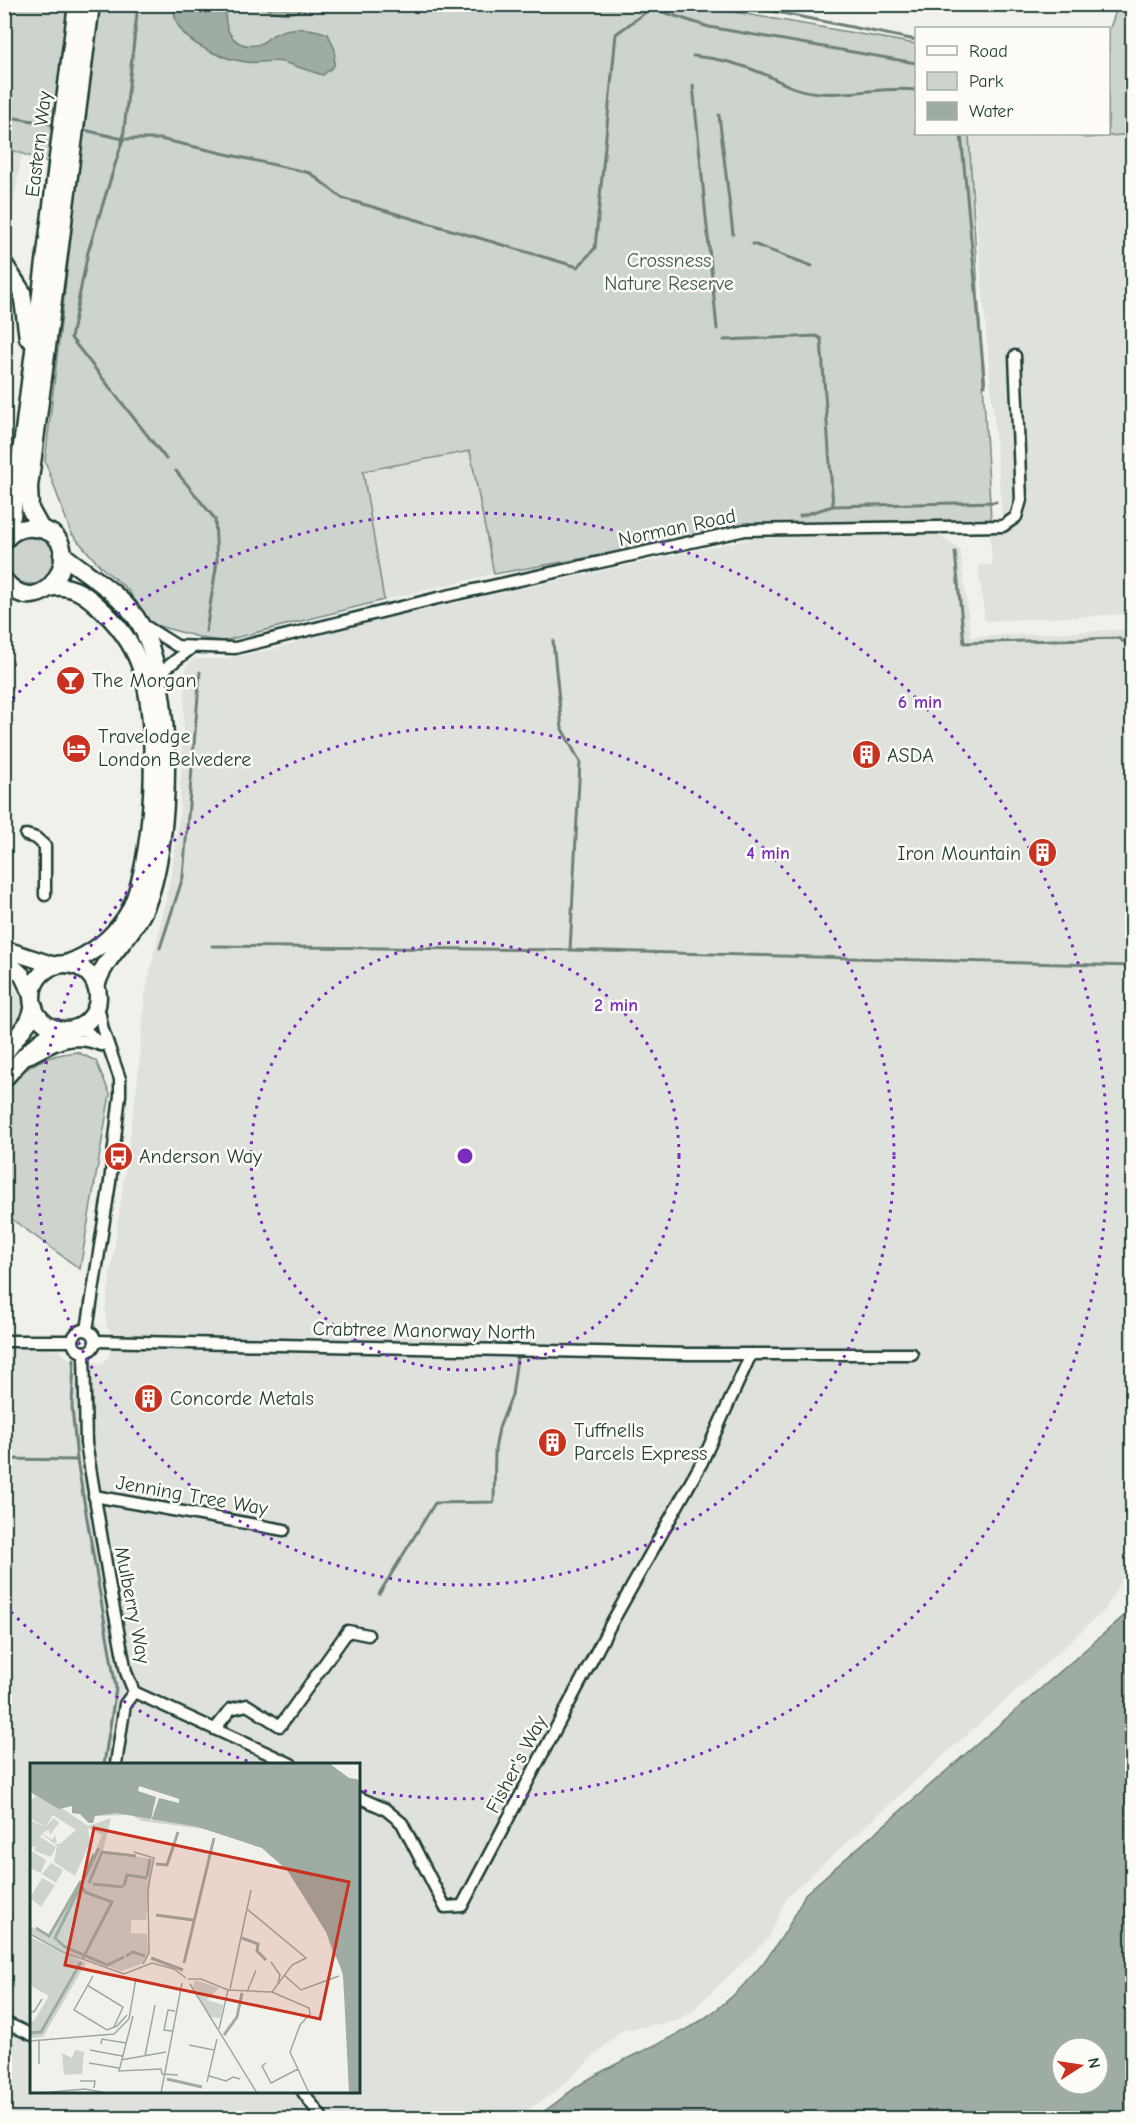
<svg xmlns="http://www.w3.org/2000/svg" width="1137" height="2123" viewBox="0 0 1137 2123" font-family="'Comic Neue',sans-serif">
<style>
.built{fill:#dfe2dc;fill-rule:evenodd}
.green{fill:#cdd3cd;stroke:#768880;stroke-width:1.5}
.water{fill:#9faca4;stroke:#6c8077;stroke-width:1.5;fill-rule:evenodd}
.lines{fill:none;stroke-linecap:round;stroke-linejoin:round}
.stream{stroke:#6c8077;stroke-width:3}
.minor-casing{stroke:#1f3d34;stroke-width:15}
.secondary-casing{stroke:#1f3d34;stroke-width:20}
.primary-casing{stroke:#1f3d34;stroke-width:21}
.minor{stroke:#fdfcf7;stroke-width:10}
.secondary{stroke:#fdfcf7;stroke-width:15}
.primary{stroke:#fdfcf7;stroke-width:16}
.ring{fill:none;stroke:#7b2cbf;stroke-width:3;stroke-dasharray:3 6}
.labels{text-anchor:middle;stroke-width:5;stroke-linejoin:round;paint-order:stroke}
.street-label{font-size:20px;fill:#1f3d34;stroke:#fdfcf7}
.park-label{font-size:20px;fill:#425b53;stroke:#fdfcf7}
.poi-label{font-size:20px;fill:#1f3d34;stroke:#fdfcf7;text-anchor:start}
.inset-river{fill:none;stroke:#9faca4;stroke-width:3}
.inset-road{fill:none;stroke:#9ca9a2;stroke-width:1.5}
.view{fill:#c8321e;fill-opacity:0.15;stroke:#c8321e;stroke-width:3}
.inset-edge{fill:none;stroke:#1f3d34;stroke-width:3}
.centre{fill:#7b2cbf;stroke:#fdfcf7;stroke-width:3}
.ring-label{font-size:18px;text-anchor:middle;font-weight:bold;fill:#7b2cbf;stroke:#fdfcf7;stroke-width:5;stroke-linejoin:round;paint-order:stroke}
</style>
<rect width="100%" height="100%" fill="#f0f1eb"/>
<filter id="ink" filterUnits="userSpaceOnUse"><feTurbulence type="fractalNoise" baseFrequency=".0167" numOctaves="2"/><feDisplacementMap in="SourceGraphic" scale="12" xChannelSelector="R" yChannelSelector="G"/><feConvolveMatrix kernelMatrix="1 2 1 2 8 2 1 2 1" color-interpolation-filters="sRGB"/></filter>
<g filter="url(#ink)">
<g class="built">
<path d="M969,134H1067L1087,138L1132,134V614L985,621L978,566L992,564L990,532L1002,516Z"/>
<path d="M5,148L22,154L5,252Z"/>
<path d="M470,451L494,574L384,600L362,470Z"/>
<path d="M939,534L960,550L971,637L1132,629V1560L1105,1610L787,1897L769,1938L689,2014L678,2021L622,2030L554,2093L514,2118H5V1348L59,1350L73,1362L102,1363L110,1355L111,1332L107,1328L105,1314L138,1078L145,994L172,871L179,817L186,666L193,659H223L279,648L327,631L754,538ZM32,1764H358V2092H32Z"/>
<path d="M4,978L25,1000L9,1049L4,1053Z"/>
</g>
<g class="green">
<path d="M5,5H68L50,163L5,148V28L11,30L5,27Z"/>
<path d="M98,5H695L916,44V134H969L991,520L728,533L494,574L470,451L363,471L384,600L223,641L206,639L151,624L128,590L100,566L71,533L45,461Z"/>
<path d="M1118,5H1132V134L1087,138L1067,134H1108L1109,31Z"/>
<circle cx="31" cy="560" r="24"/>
<path d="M77,1052L96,1061L110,1094L80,1269L5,1214V1087C29,1064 45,1055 77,1052Z"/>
</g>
<g class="water">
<path d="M175,5H227C222,25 230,49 257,45C263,44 267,39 273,35C289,25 312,28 328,34L335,50L334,66L323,75C309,71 296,66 283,62C271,59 258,64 246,62C218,58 169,39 175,5Z"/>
<path d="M260,5L307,4V5C295,18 274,14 260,5Z"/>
<path d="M1132,1609V2118H533C551,2109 564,2095 581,2084C619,2059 664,2044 702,2020C746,1991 784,1942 805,1894ZM1062,2048H1098V2084H1062Z"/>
</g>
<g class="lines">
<g class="stream">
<path d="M138,4L123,139L88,252L71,338L166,459"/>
<path d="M638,4L709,27L916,63"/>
<path d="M742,5L916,40"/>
<path d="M693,56C716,58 743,65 764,74C786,84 795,91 820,93C852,96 884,86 916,90"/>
<path d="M693,85L717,329"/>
<path d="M719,115L733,234"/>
<path d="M4,116L56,125"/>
<path d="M80,129L123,139H160L310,173L342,198L578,267L595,248L616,34L650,9"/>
<path d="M961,134L985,386"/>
<path d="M753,244L812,266"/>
<path d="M724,340L816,336L821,339L833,506"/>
<path d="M176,471L215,519L217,562L206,631"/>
<path d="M800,516L833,506L996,502"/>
<path d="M955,552L964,643L1118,638L1132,647"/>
<path d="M553,641L562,729L580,762L570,950"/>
<path d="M212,946L570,950L1132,966"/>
<path d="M160,948L183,877L200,672"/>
<path d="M74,1359L72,1407L77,1460L116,1688L104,1764"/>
<path d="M4,1459L77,1460"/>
<path d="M379,1594L435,1503L494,1502L495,1450L499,1428L512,1395L517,1358"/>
</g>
<defs>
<g id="minor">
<path d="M142,624L177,646L235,648L438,598L745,530L1003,526L1016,517L1021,500L1015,356"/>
<path d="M161,687L166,668L190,649"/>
<path d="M26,835L36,838L45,846V895"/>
<path d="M72,1029L87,1031L101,1045"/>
<path d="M31,1057C56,1043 73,1034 101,1045"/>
<path d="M87,1330L110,1182L120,1095V1079L103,1030L97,1000"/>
<circle cx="84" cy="1341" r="11"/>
<path d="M4,1341H73"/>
<path d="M96,1341L687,1354H912"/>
<path d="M84,1352L86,1443L111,1594L126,1672L134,1692L291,1764"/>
<path d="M94,1496L284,1530"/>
<path d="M215,1729L231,1709L247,1705L280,1726L348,1631L368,1635"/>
<path d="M116,1764L125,1704L134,1692"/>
<path d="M358,1797L385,1809L402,1823L445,1907L462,1906L611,1624L702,1462L751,1354"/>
<path d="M4,2022L32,2035"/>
<path d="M303,2092L322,2118"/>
</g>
<g id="secondary">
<path d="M4,949L56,966"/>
<path d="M4,958L22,975L32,996"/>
</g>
<g id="primary">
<path d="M4,264L22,292L28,338"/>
<path d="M41,529L30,509L29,487L91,4"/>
<path d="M6,538L12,516L24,431L77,4"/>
<path d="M4,541C11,532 21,527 33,528C97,533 45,632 4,580"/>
<path d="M62,554C87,575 124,595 140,624C175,685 173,846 144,910C131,938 104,957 96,986"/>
<path d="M49,588C69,583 84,593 98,606C116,622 132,643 140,665C161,719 156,869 126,917C111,940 91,955 66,964"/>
<circle cx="65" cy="997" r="33"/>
<path d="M4,1054L29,1021L34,1007"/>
<path d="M4,1079C21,1060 37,1039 61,1030"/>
</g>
</defs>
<use href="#minor" class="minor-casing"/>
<use href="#secondary" class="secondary-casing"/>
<use href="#primary" class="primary-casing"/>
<use href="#minor" class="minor"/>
<use href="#secondary" class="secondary"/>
<use href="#primary" class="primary"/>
</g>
</g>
<g class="ring">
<circle cx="465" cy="1156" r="214"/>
<circle cx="465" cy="1156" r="429"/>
<path d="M256 1764A643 643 0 0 1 6 1607M6 705A643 643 0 1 1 359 1790"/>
</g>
<defs>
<symbol id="bar-disc" viewBox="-11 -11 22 22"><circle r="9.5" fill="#c8321e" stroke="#fdfcf7"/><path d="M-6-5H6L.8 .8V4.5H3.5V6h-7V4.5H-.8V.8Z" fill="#fff"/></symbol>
<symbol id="hotel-disc" viewBox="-11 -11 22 22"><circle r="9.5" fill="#c8321e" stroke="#fdfcf7"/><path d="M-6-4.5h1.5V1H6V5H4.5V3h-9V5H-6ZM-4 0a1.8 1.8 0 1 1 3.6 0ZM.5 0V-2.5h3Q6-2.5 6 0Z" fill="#fff"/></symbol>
<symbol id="building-disc" viewBox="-11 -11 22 22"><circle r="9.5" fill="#c8321e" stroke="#fdfcf7"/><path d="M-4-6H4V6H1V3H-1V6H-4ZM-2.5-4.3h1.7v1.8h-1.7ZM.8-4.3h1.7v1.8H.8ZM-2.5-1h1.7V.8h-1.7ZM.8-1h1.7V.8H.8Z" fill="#fff"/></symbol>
<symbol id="bus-disc" viewBox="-11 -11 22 22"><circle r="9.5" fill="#c8321e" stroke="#fdfcf7"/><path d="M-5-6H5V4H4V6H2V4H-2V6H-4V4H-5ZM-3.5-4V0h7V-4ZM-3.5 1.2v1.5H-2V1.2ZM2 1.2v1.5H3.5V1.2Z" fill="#fff"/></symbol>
</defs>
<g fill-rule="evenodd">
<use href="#bar-disc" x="54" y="664" width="33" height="33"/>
<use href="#hotel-disc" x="60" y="732" width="33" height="33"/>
<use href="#building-disc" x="850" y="738" width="33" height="33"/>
<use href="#building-disc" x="1026" y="836" width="33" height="33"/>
<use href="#bus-disc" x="102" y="1140" width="33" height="33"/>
<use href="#building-disc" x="132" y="1382" width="33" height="33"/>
<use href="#building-disc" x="536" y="1426" width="33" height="33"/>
</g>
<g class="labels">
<g class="street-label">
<text transform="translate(38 144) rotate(-83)" y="7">Eastern Way</text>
<text transform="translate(677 527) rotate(-12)" y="7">Norman Road</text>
<text transform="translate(424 1330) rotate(1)" y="7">Crabtree Manorway North</text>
<text transform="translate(192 1495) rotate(10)" y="7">Jenning Tree Way</text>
<text transform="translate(133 1605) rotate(79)" y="7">Mulberry Way</text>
<text transform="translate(516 1764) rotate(-62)" y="7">Fisher's Way</text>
</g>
<g class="park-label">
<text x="669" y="267">Crossness<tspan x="669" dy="23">Nature Reserve</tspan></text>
</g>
<g class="poi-label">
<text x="92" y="687">The Morgan</text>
<text x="98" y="743">Travelodge<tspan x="98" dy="23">London Belvedere</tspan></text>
<text x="887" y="762">ASDA</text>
<text x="1021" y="860" text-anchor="end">Iron Mountain</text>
<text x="139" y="1163">Anderson Way</text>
<text x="170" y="1405">Concorde Metals</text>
<text x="574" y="1437">Tuffnells<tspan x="574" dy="23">Parcels Express</tspan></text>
</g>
</g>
<g transform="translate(30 1763)">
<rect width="330" height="330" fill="#f0f1eb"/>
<path d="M0,0L34,40L198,60L266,107L317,199L330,330L319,329L316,228L308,194L304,195L296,169L257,107L232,85L181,67L112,58L101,52L65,53L63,60H59L50,51L42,50V43L32,45L58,63L81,55L73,88L123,96L116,157H101V170L117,171L118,191L114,200L91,208L32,188L0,170V163L19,174L53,118L72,72L58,65L60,80L45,113L24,99L27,83L12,71L10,74L26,84L21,94L5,88V83L0,85V57L17,65L0,55V38L6,33L24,42L0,29ZM23,52L46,67L30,81H26L23,78L27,80L25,72L22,77L12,70L19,67L20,72L29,60L24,55L16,63ZM0,87L16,97L11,110L0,105ZM21,100L33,107L26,120L12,111ZM12,115L25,122L11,144L0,135ZM0,174L56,200L13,274L0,275V258H4L19,233L0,222ZM165,217L189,225L177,237L193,242L190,255L180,254L163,223ZM45,287L54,289L52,311L34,312L32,290L42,295Z" fill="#cdd3cd" fill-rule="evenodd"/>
<path d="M0,0H299L319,15L327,16L330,19V330L319,329L313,211L296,169L257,107L232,85L168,64L86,50L65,53L63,60H59L50,51L42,50V43L29,46L0,29Z" fill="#9faca4"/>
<path d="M109,23L149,36V40L129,35L120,61L126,34L108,28Z" fill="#f0f1eb"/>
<path class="inset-river" d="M69,85L25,175L35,184L77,202L94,194M126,101L137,102L148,69M54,113L64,91M117,114L120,96M59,120L72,89L106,93M63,121L93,124M94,123L97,112L117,115M52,124L55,129L82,139L53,195M126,152L163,157M6,165L19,173L51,118M212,175L228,181L227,188L236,197M96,193L103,189L115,193M121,195L153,207M154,200L184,75M0,270L11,269L51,199M194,272L207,254L212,230M137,316L172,324"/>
<path class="inset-road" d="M104,89L124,95L118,126L119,190L113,201M217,146L276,195L262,202L242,229M0,171L33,189L94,211L122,200L144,206L156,215M241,199L250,212L248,220M254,212L271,227L309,213M63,213L44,247L77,267L87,263L97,252M158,216H171L198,227L242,229L279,245L280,251L270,262L260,289L279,330M160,221L227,330M57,222L93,244L84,264M200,226L221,127M217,229L226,207M0,248L4,249L12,236M103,253L89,308L131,306L132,311L148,312M189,266L198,227M142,268L134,267L138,247L145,248M9,277V301M0,278L84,271L99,256L106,215M71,281L72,276L96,280M159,282L184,287M60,287L92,293M115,293L125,242M91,297L136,289M59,300L89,305M236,300L232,303L241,320L268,306M179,313L196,318L203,314L210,316M50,318H65L64,325M177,319L187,276M9,330L55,326L77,330M131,330L152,220"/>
<path class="view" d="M64,65L319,119L290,256L35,202Z"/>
<rect width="330" height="330" class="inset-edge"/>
</g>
<circle cx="465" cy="1156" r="9" class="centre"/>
<g class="ring-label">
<text x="920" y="708">6 min</text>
<text x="768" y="859">4 min</text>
<text x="616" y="1011">2 min</text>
</g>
<rect width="1137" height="2123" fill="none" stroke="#fdfcf7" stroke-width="24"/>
<rect x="12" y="12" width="1113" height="2099" fill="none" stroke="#1f3d34" stroke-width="2" filter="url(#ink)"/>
<rect x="915" y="27" width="195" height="108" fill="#fdfcf7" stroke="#a4b0a9" stroke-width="1.5"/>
<rect x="927" y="46" width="30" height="9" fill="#fdfcf7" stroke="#a4b0a9" stroke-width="1.5"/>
<text x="969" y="57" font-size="18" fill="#1f3d34">Road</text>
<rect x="927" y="72" width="30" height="18" fill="#cdd3cd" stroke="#a4b0a9" stroke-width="1.5"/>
<text x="969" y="87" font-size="18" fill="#1f3d34">Park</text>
<rect x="927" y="102" width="30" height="18" fill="#9faca4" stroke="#a4b0a9" stroke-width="1.5"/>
<text x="969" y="117" font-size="18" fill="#1f3d34">Water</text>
<g transform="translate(1080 2066) rotate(78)"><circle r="28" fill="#fdfcf7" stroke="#a4b0a9" stroke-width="1.5"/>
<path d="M0-4.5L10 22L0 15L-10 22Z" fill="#c8321e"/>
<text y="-9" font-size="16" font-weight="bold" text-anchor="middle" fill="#1f3d34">N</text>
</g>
</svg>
